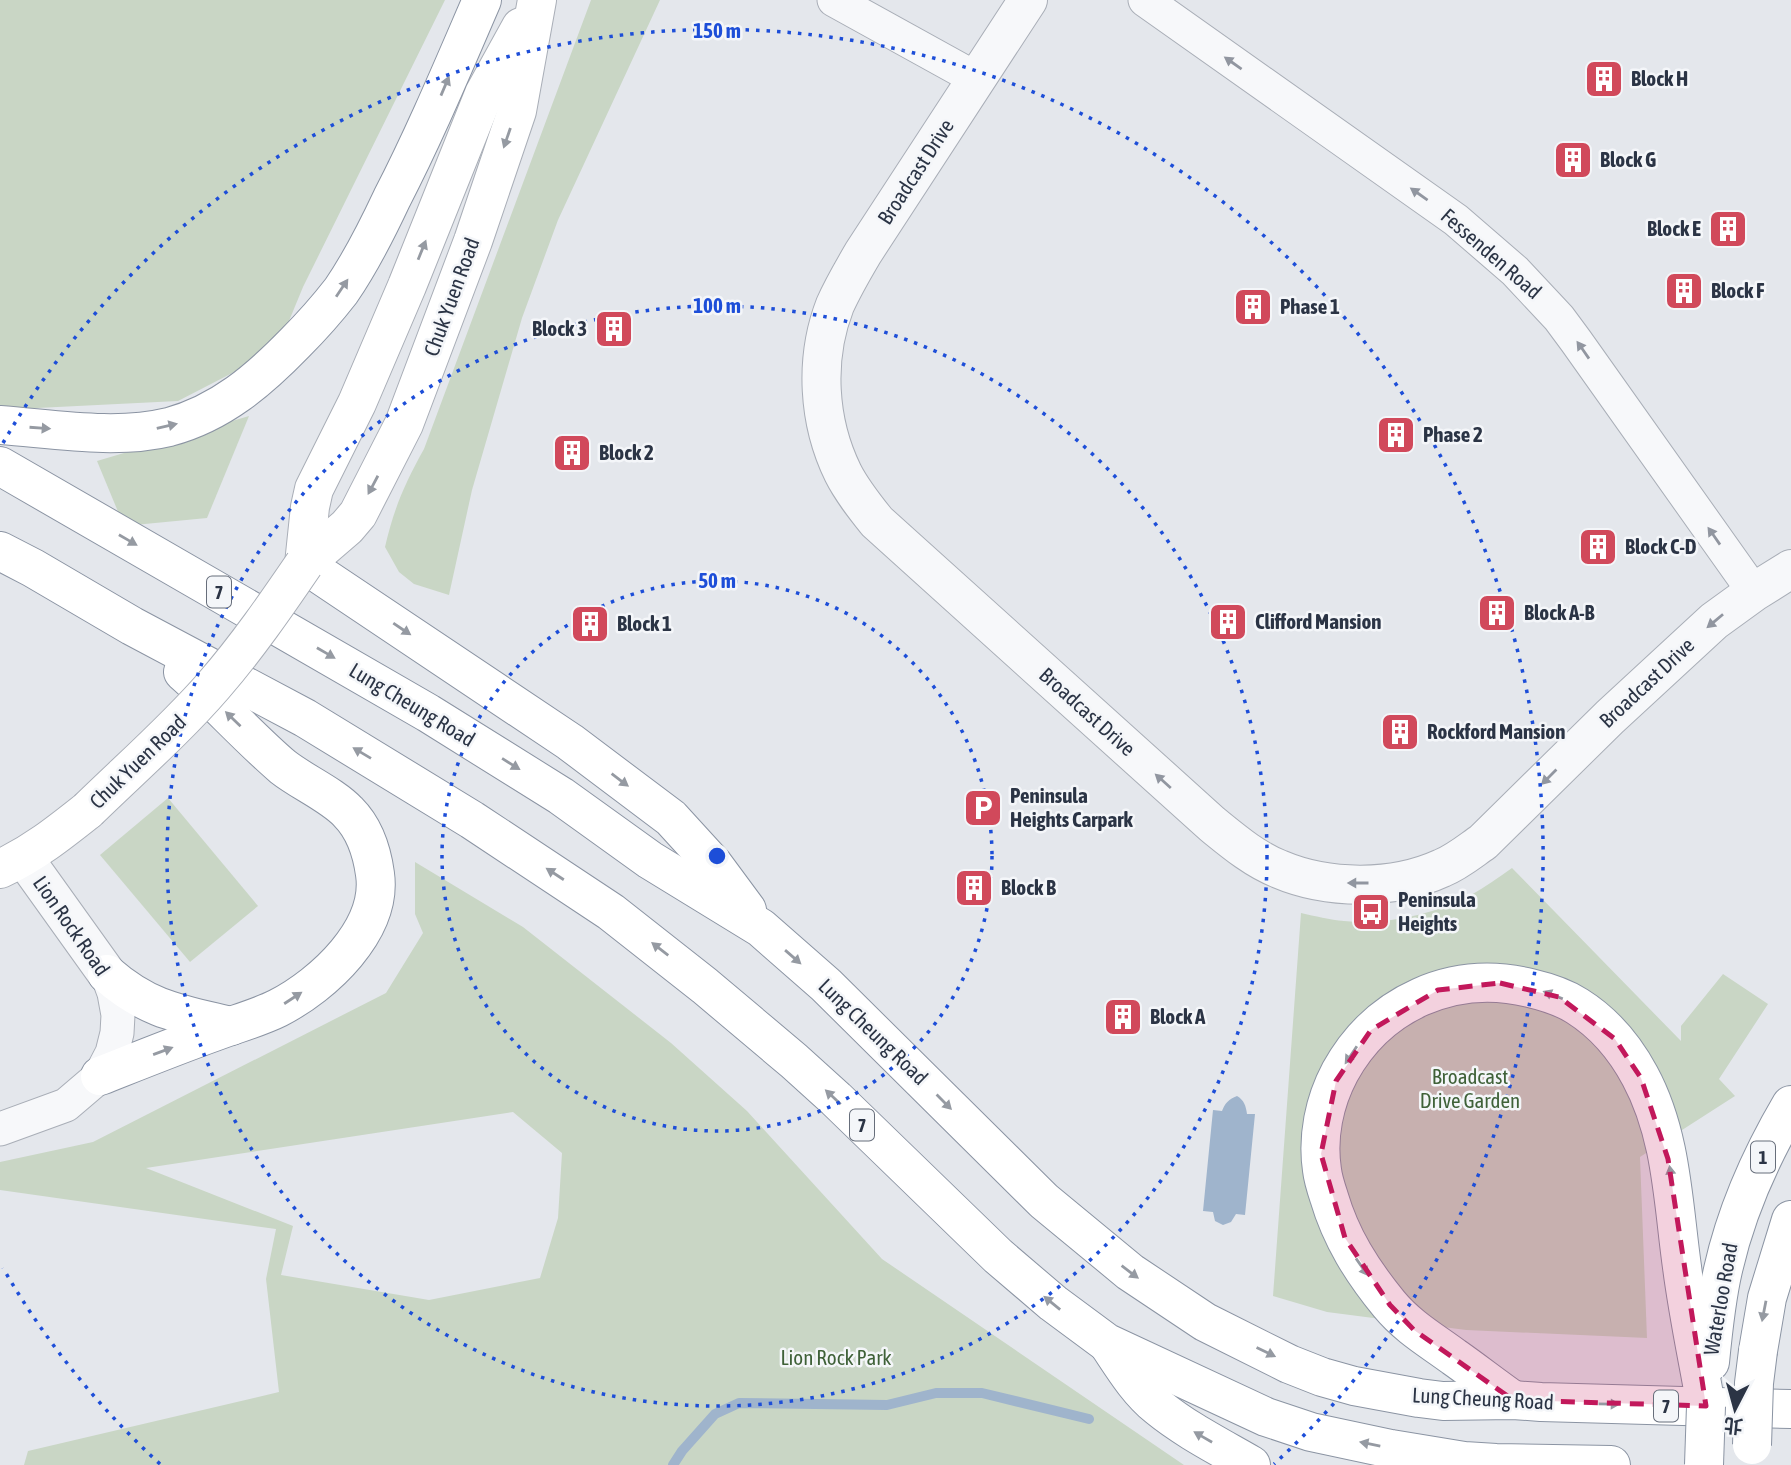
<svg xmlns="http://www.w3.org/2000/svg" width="1791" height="1465" viewBox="0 0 1791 1465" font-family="'Asap Condensed','Noto Sans TC',sans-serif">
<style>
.green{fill:#c9d6c5;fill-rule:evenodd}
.water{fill:#9fb4cc}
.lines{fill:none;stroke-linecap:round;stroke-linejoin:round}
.stream{stroke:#9fb4cc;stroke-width:10}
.minor-casing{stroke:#a9aeb7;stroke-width:35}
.tertiary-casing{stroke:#a9aeb7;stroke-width:40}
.secondary-casing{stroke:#a9aeb7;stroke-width:40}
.trunk-casing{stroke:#8b94a3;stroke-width:40}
.minor{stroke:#f7f8fa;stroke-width:33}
.tertiary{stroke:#f7f8fa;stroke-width:38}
.secondary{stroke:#fff;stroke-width:38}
.trunk{stroke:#fff;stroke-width:38}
.secondary-bridge-casing{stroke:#a9aeb7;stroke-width:40;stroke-linecap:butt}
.trunk-bridge-casing{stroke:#8b94a3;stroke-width:40;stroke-linecap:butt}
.secondary-bridge{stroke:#fff;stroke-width:38}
.trunk-bridge{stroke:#fff;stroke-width:38}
.oneway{fill:#9196a0}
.oneway2{fill:#959aa2}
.marked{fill:#c2185b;fill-opacity:0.2;stroke:#c2185b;stroke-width:5;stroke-dasharray:14 9;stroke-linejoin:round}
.ring{fill:none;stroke:#1d4ed8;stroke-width:3.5;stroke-dasharray:3.5 7}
.labels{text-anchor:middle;stroke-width:5;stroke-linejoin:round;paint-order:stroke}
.shield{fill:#f4f6f9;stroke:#676e7b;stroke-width:2}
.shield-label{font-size:19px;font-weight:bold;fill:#2b3445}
.poi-label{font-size:21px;font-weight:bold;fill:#2b3445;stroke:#f4f6f9;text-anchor:start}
.street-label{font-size:21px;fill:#2b3445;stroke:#f4f6f9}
.park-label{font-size:21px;fill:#3f6138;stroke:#f4f6f9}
.centre{fill:#1d4ed8;stroke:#f4f6f9;stroke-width:3.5}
.ring-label{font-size:21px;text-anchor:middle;font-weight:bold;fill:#1d4ed8;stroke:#f4f6f9;stroke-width:5;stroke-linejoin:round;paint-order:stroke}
</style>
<rect width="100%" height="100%" fill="#e4e7ec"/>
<g class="green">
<path d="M0,0H445L303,287L277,350L178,401L17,409L0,405Z"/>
<path d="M591,0H660L558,220L522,318L472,490L449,595L414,584L399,572L385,547C394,508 405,483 424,449Z"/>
<path d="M249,416L207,518L124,526L97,461Z"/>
<path d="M168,798L258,906L190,962L100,855Z"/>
<path d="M415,862L523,927L671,1043L747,1111L882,1259L1184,1465H24L28,1451L279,1392L266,1279L276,1229L0,1190V1162L93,1142L386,993L423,933L415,914ZM513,1112L562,1153L558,1218L540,1278L429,1300L281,1275L293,1226L146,1168Z"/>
<path d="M1512,868L1681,1041V1026L1723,974L1768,1004L1719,1079L1735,1096L1640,1157L1647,1338L1466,1330L1327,1312L1273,1296L1301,913C1315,916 1330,920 1344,921C1388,925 1432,915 1471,895C1485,887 1499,877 1512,868Z"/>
</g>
<path class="water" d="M1237,1096C1244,1100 1246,1106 1247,1114H1255L1245,1215L1236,1214L1231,1222L1223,1225L1215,1221L1213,1212L1203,1211L1213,1110L1222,1111C1225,1103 1229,1099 1237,1096Z"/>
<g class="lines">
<path class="stream" d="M673,1465L682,1451L715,1414L739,1403L887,1405L936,1393H982L1089,1419"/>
<defs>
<g id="minor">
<path d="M834,0L977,79"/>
<path d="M1145,0L1456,220L1515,271L1559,318L1576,341L1754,592"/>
<path d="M0,1129L66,1105L100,1076L112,1053L117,1033L118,1015L114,993L107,974"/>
</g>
<g id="tertiary">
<path d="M1028,0L863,253C853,270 843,287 835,305C814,359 818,422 843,473C852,491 865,507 877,522L1212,824C1233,841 1254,859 1279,869C1328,890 1394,890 1442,868C1457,862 1470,851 1483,842L1610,717L1714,621L1754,592L1791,569"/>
<path d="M24,858L107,974"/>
</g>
<g id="secondary">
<path d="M304,564L347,527L358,514L404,424L473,241L517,111L537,0"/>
<path d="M304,564L310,507L314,489L357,403L407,286L484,94L521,27"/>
<path d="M0,869C34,853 59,833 88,810"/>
</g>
<g id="trunk">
<path d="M0,425C54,429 116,440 169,427C221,413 259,380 295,343C311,327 327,309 341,291C361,262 377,230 392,198C425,134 453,67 482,0"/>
<path d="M0,466L428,713L561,796L650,860L761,928L826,985L1044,1201L1130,1272L1205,1322L1289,1364L1322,1377L1354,1386L1419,1398L1443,1401L1513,1400L1541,1402L1791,1409"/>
<path d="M0,551L33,568L132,626L305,718L472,820L611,912L705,986L794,1061L836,1099L998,1256L1053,1303L1107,1343L1266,1417L1311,1432L1391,1449L1464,1461L1496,1463L1611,1465"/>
<path d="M304,564L570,742L671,818L713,864L747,910"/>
<path d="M107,974C148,1010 180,1014 231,1026"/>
<path d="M100,1076C138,1061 175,1046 214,1032C235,1024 258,1018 278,1008C323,985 383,930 375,874C372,852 365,829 348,812C332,795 302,782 283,767C248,737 217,702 183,672"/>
<path d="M1110,1347C1124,1368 1138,1391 1158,1407C1186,1430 1220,1447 1251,1465"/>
<path d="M1758,1351L1767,1298L1791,1220"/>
<path d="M1710,1362C1713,1331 1716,1300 1723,1270C1736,1212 1761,1156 1791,1105"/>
<path d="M1513,1400C1493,1386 1474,1371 1454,1357C1431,1340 1408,1327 1389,1304C1362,1271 1341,1238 1329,1197C1326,1188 1323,1179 1322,1170C1317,1137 1324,1102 1340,1072C1378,1003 1453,969 1530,988C1547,992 1563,997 1577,1006C1604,1023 1625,1048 1640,1076C1672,1135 1673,1203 1682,1267C1688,1314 1698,1360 1706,1406"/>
</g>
</defs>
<use href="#minor" class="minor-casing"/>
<use href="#tertiary" class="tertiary-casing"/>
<use href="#secondary" class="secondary-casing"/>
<use href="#trunk" class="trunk-casing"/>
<use href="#minor" class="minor"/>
<use href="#tertiary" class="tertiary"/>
<use href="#secondary" class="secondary"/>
<use href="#trunk" class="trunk"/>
<defs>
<path id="secondary-bridge" d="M88,810C130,769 176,729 214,685C247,647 276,605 304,564"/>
<g id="trunk-bridge">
<path d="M1752,1445L1754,1383L1758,1351"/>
<path d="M1704,1465L1706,1406"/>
</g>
</defs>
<use href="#secondary-bridge" class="secondary-bridge-casing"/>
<use href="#trunk-bridge" class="trunk-bridge-casing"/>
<use href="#secondary-bridge" class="secondary-bridge"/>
<use href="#trunk-bridge" class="trunk-bridge"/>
</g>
<defs><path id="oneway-solid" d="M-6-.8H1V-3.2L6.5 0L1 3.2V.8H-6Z" transform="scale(1.75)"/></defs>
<g class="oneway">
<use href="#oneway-solid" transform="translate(1233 63) rotate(-145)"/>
<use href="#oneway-solid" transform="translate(1419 194) rotate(-145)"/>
<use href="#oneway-solid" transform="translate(1583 350) rotate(-125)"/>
<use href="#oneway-solid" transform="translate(1714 536) rotate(-125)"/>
<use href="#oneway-solid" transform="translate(1715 621) rotate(140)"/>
<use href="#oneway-solid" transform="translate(1549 777) rotate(135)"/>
<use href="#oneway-solid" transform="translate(1163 781) rotate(-138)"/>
<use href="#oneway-solid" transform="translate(1358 883) rotate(-180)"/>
</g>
<g class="oneway2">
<use href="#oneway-solid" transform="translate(445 86) rotate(-67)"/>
<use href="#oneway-solid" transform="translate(507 138) rotate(109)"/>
<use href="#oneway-solid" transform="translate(422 250) rotate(-68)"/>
<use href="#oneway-solid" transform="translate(342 288) rotate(-56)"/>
<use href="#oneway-solid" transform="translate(167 426) rotate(-13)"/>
<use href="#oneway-solid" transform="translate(40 428) rotate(4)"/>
<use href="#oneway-solid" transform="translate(373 485) rotate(118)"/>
<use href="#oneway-solid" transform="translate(128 540) rotate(30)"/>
<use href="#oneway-solid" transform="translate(402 629) rotate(34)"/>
<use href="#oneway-solid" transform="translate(326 653) rotate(30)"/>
<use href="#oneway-solid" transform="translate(233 719) rotate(-136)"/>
<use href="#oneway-solid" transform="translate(362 753) rotate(-149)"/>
<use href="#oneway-solid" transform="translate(511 764) rotate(32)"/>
<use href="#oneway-solid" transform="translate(620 780) rotate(37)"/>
<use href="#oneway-solid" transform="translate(555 874) rotate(-147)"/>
<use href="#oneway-solid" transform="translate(660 949) rotate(-142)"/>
<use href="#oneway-solid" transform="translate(793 957) rotate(41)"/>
<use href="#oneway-solid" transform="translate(1553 995) rotate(-159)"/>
<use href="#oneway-solid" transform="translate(293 998) rotate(-33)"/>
<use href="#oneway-solid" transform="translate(163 1051) rotate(-20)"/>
<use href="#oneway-solid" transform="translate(1351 1055) rotate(124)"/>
<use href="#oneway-solid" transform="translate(833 1097) rotate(-137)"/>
<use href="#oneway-solid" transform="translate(944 1102) rotate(45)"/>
<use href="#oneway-solid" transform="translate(1671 1176) rotate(-98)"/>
<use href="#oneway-solid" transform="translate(1362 1267) rotate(55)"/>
<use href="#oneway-solid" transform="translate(1130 1272) rotate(37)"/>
<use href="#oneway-solid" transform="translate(1052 1303) rotate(-141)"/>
<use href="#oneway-solid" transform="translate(1764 1311) rotate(101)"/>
<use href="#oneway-solid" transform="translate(1266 1352) rotate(26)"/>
<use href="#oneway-solid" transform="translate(1609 1404) rotate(1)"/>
<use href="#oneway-solid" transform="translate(1203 1437) rotate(-150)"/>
<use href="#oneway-solid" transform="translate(1370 1444) rotate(-169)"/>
</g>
<path class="marked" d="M1500,983L1559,997L1615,1039L1641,1078L1668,1159L1706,1406L1513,1400L1414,1330L1390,1305L1345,1238L1321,1154L1336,1081L1371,1030L1438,990Z"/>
<g class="ring">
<circle cx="717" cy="856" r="275"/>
<circle cx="717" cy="856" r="550"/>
<path d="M160 1464A825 825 0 0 1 3 1268M3 443A825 825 0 1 1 1274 1464"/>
</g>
<defs>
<symbol id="building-square" viewBox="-11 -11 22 22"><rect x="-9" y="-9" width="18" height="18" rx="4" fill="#d1495b" stroke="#f4f6f9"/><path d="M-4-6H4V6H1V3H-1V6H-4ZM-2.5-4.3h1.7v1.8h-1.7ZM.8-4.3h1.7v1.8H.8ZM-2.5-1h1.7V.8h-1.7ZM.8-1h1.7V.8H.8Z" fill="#fff"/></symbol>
<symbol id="parking-square" viewBox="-11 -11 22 22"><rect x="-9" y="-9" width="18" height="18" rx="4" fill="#d1495b" stroke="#f4f6f9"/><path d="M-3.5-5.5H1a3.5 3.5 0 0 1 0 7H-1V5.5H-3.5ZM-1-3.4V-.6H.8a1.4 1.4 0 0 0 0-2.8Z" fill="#fff"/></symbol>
<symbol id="bus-square" viewBox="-11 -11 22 22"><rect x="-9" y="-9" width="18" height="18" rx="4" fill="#d1495b" stroke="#f4f6f9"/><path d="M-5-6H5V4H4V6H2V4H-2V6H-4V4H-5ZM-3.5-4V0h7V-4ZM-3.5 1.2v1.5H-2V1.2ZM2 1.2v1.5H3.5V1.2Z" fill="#fff"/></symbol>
</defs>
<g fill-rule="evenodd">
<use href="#building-square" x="1582" y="57" width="44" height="44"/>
<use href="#building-square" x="1551" y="138" width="44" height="44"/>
<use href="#building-square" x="1706" y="207" width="44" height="44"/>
<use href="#building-square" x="1662" y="269" width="44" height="44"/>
<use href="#building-square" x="1231" y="285" width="44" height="44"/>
<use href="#building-square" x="592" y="307" width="44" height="44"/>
<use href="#building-square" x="1374" y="413" width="44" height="44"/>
<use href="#building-square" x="550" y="431" width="44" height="44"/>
<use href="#building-square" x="1576" y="525" width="44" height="44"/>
<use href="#building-square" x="1475" y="591" width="44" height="44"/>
<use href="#building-square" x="1206" y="600" width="44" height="44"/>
<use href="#building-square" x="568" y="602" width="44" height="44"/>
<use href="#building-square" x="1378" y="710" width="44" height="44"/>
<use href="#parking-square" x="961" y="786" width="44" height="44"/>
<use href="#building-square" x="952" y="866" width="44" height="44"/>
<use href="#bus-square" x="1349" y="890" width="44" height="44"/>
<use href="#building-square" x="1101" y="995" width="44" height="44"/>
</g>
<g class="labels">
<g class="shield">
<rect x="207" y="576.5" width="24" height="31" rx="5"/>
<rect x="850" y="1109.5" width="24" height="31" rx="5"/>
<rect x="1751" y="1141.5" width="24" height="31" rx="5"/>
<rect x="1654" y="1390.5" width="24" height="31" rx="5"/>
</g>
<g class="shield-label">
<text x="219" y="599">7</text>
<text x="862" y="1132">7</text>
<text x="1763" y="1164">1</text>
<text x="1666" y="1413">7</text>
</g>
<g class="poi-label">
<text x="1631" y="86">Block H</text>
<text x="1600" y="167">Block G</text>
<text x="1701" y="236" text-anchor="end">Block E</text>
<text x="1711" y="298">Block F</text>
<text x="1280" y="314">Phase 1</text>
<text x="587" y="336" text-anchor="end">Block 3</text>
<text x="1423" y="442">Phase 2</text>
<text x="599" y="460">Block 2</text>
<text x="1625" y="554">Block C-D</text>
<text x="1524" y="620">Block A-B</text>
<text x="1255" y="629">Clifford Mansion</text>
<text x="617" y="631">Block 1</text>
<text x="1427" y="739">Rockford Mansion</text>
<text x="1010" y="803">Peninsula<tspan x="1010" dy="24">Heights Carpark</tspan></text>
<text x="1001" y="895">Block B</text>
<text x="1398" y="907">Peninsula<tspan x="1398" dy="24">Heights</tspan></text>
<text x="1150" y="1024">Block A</text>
</g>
<g class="street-label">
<text transform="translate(916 172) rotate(-57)" y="7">Broadcast Drive</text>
<text transform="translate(1491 254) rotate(41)" y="7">Fessenden Road</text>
<text transform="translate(452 297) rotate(-70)" y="7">Chuk Yuen Road</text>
<text transform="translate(1647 683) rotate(-43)" y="7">Broadcast Drive</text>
<text transform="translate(412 705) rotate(31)" y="7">Lung Cheung Road</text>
<text transform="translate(1087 712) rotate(42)" y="7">Broadcast Drive</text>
<text transform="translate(138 762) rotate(-44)" y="7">Chuk Yuen Road</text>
<text transform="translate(71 926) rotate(55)" y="7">Lion Rock Road</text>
<text transform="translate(873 1032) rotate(44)" y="7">Lung Cheung Road</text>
<text transform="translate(1721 1299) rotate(-80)" y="7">Waterloo Road</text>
<text transform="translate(1483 1399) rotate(3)" y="7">Lung Cheung Road</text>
</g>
<g class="park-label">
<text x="1470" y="1084">Broadcast<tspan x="1470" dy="24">Drive Garden</tspan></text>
<text x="836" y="1365">Lion Rock Park</text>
</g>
</g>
<circle cx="717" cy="856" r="10" class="centre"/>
<g class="ring-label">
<text x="717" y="38">150 m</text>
<text x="717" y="313">100 m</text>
<text x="717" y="588">50 m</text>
</g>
<g transform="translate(1735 1409) rotate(186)" stroke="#f4f6f9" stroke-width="5" paint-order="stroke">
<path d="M0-5L12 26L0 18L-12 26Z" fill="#2b3445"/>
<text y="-10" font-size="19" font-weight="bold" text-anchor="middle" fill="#2b3445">北</text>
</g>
</svg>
